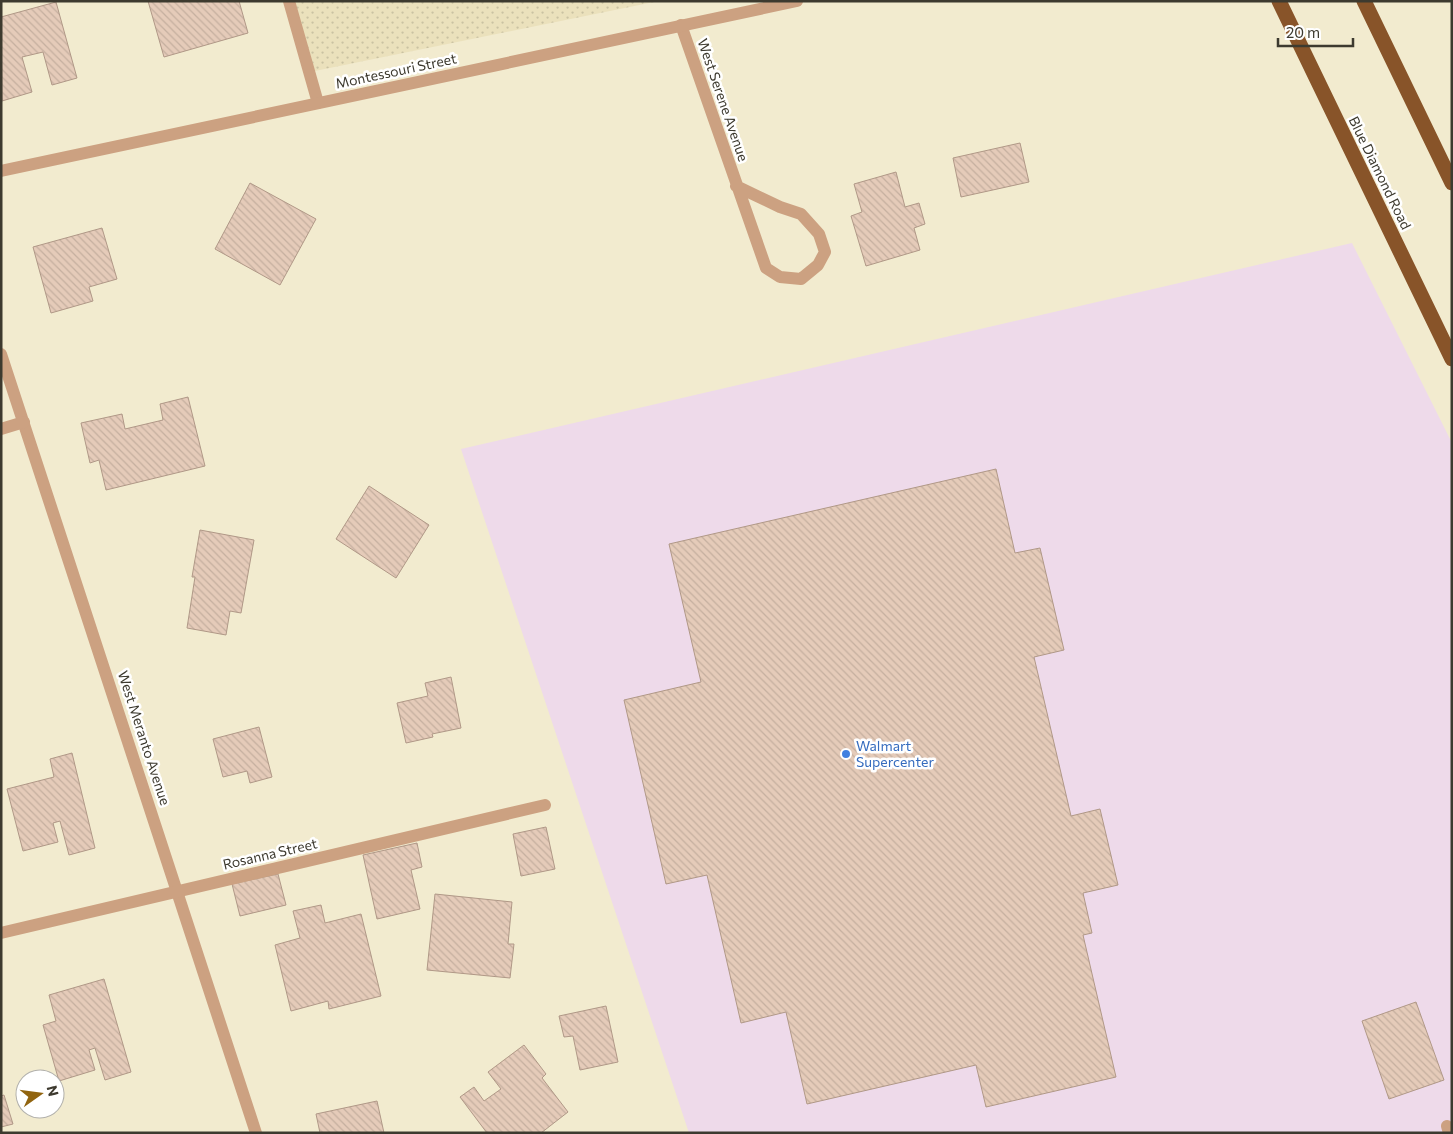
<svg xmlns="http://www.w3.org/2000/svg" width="1453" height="1134" viewBox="0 0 1453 1134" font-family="Commissioner,sans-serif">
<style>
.commercial{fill:#eedaea}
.sand{fill:url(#sand-dots)}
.building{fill:url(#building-back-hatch);stroke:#b09887}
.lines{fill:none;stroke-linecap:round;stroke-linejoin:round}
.lane{stroke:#cca181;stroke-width:12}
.street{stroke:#cca181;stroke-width:12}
.highway{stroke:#885429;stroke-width:15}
.shop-dot{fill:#3f7fe0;stroke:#fff;stroke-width:2}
.labels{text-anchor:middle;stroke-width:5;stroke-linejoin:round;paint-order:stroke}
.street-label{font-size:14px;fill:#3d3a2f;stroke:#fff}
.shop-label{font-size:14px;fill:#366cbe;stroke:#fff;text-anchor:start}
</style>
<defs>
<pattern id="sand-dots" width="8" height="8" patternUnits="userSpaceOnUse" patternTransform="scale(1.25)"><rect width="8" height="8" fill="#ebe1bc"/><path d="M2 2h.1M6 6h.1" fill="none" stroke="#cac2a2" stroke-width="1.8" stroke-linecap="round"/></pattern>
<pattern id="building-back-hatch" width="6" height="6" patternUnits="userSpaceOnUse" patternTransform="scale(1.25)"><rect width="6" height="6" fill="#e5cbb9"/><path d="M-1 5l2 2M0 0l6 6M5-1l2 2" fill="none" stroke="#c5af9f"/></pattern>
</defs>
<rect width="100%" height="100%" fill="#f2ebcf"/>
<path class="commercial" d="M1352,243L1452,443V1133H689L461,449Z"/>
<path class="sand" d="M286,1H659L310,72Z"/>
<g class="building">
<path d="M148,1H239L248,33L164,57Z"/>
<path d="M56,2L77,78L52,85L43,52L22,57L32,92L2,101L1,17Z"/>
<path d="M1020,143L1029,182L961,197L953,158Z"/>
<path d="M896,172L905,207L919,203L925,224L914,228L920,250L866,266L851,216L862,212L854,184Z"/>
<path d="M250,183L316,219L280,285L215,249Z"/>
<path d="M102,228L117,279L89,287L93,301L51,313L33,247Z"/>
<path d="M188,397L205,466L106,490L99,460L90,463L81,423L122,414L125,429L163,420L160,404Z"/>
<path d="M996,469L1015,553L1040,548L1064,650L1034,657L1071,816L1100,809L1118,885L1083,893L1092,933L1083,935L1116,1077L986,1107L976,1065L807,1104L786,1012L741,1023L707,875L666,884L624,700L701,682L669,544Z"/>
<path d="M369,486L429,525L396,578L336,539Z"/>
<path d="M200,530L254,540L241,613L230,611L226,635L187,628L195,577H192Z"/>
<path d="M451,677L461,728L432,734L433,737L406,743L397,703L428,696L425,683Z"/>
<path d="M259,727L272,777L250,783L247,771L223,777L213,739Z"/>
<path d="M72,753L95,848L69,855L60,821L53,823L58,842L23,851L7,789L54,777L50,759Z"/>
<path d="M546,827L555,869L521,876L513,834Z"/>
<path d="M417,843L422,867L411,870L420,909L377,919L363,855Z"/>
<path d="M278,874L286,905L240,916L232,884Z"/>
<path d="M435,894L512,902L508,944H514L510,978L427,970Z"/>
<path d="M321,905L325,923L361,914L381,996L329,1009L328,1001L291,1011L275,945L300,938L293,911Z"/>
<path d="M104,979L131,1072L105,1080L95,1048L89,1050L95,1070L59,1081L43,1025L56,1021L49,995Z"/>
<path d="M1416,1002L1444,1080L1389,1099L1362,1021Z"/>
<path d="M606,1006L618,1062L580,1070L573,1036L564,1037L559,1016Z"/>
<path d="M524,1045L546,1074L542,1078L568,1112L541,1133H487L460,1097L474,1087L484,1101L501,1089L488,1072Z"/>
<path d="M4,1095L13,1124L1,1127V1096Z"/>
<path d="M377,1101L384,1133H320L316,1114Z"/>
</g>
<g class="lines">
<g class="lane">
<path d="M289,1L318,103"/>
<path d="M1447,1126L1449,1133"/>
</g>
<g class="street">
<path d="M681,25L766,268L780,277L801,279L818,265L825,252L819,234L801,214L780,207L736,186"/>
<path d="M1,171L797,1"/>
<path d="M1,354L256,1133"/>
<path d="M1,429L24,422"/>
<path d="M1,933L545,805"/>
</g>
<g class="highway">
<path d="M1279,1L1452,359"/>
<path d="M1364,1L1452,183"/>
</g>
</g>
<circle class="shop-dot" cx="846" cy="754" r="5"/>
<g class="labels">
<g class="street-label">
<text transform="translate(396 71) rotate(-12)" y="5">Montessouri Street</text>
<text transform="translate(723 100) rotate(71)" y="5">West Serene Avenue</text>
<text transform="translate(1380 173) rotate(64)" y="5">Blue Diamond Road</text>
<text transform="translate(144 738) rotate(72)" y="5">West Meranto Avenue</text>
<text transform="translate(270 854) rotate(-13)" y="5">Rosanna Street</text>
</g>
<g class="shop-label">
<text x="856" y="751">Walmart<tspan x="856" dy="16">Supercenter</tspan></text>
</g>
</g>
<rect width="1453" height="1134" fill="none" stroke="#3d3a2f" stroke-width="5"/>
<g transform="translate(40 1094) rotate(76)"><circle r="24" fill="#ffffff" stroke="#b1b0ac"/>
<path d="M0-4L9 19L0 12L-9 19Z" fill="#91640f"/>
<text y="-8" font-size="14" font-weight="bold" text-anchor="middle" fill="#3d3a2f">N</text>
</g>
<path d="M1278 38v8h75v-8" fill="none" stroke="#3d3a2f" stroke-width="2.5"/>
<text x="1286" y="38" font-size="15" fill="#3d3a2f" stroke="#ffffff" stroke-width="4" paint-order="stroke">20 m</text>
</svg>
